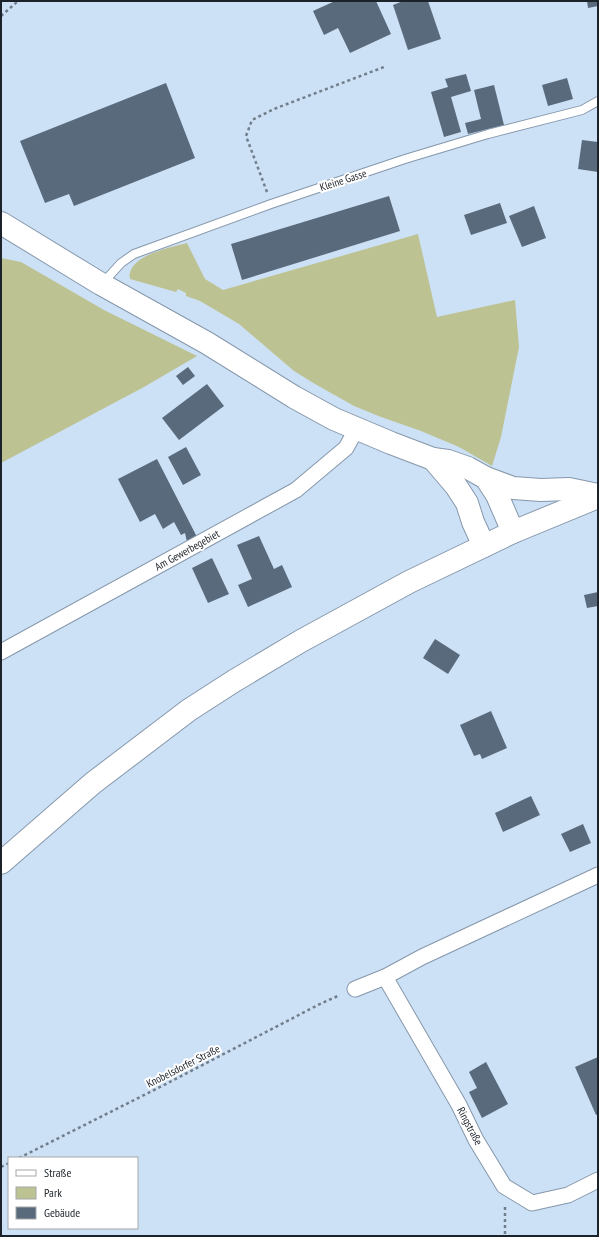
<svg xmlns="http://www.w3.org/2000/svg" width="599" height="1237" viewBox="0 0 599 1237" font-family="'PT Sans Narrow',sans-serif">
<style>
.green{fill:#bdc292}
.building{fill:#596a7c}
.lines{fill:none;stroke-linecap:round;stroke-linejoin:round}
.service-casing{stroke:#8597ab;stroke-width:10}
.minor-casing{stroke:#8597ab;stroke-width:17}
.secondary-casing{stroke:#8597ab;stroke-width:24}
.primary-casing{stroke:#8597ab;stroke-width:24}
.path{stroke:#717e8c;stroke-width:2.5;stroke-dasharray:3 3;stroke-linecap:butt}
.service{stroke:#fff;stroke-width:8}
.minor{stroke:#fff;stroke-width:15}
.secondary{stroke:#fff;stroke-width:22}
.primary{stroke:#fff;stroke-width:22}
.labels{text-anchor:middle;stroke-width:4;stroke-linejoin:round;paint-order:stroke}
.street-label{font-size:11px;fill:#1b2229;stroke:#fff}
</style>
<rect width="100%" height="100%" fill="#cde1f6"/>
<g class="green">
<path d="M418,234L437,317L515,300L519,347L501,437L492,466L459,447L421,431L381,417L354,406L315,384L294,371L239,324L200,301L186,296V293L178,289L176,292L130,279C130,277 129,275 130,273C134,254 172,247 187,243L205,279L223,290Z"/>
<path d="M1,258L21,262L104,310L197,356L144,387L1,463Z"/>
</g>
<g class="building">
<path d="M335,1H376L391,34L350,53L338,28L324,35L313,11Z"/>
<path d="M403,1H428L441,39L408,50L393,5Z"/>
<path d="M587,1H598V6L588,8Z"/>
<path d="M466,74L471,91L451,97L461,132L444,137L431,92L448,87L445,79Z"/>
<path d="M567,78L573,99L548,106L542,85Z"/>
<path d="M166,83L195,158L74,206L69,194L45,203L20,141Z"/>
<path d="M494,85L504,125L468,134L465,123L481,119L474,90Z"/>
<path d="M582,140L598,142V172L578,169Z"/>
<path d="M389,196L400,231L242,280L231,244Z"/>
<path d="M500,203L507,223L471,235L464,215Z"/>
<path d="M534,206L546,238L522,247L509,216Z"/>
<path d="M188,367L195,376L183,385L176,376Z"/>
<path d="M207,384L224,406L179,440L162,418Z"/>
<path d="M186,447L201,475L183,485L168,457Z"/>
<path d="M157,459L197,537L187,542L185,533L181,535L174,522L163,529L155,514L140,522L118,479Z"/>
<path d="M259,536L274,569L282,565L292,587L248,607L238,585L252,579L237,545Z"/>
<path d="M212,558L229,594L208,603L192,568Z"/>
<path d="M598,592V606L587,608L584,595Z"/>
<path d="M435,639L460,655L448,674L423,658Z"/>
<path d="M491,711L507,748L482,759L480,754L474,756L460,725Z"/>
<path d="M531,796L540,815L503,832L495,813Z"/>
<path d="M583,824L591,843L570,852L561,834Z"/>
<path d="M598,1057V1114L596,1115L575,1067Z"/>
<path d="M486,1062L508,1104L482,1118L469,1092L477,1088L469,1072Z"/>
</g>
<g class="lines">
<defs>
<path id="service" d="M102,284L121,263L134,254L271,204L405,159L488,134L582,110L598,101"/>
<g id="minor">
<path d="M1,652L296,490L346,448L357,428"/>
<path d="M385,977L459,1105L476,1140L504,1186L532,1203L568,1195L598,1180"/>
<path d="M355,989L385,977L422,957L598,875"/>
</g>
<g id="secondary">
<path d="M1,223L101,284L207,343L294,397L334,419L391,443L433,459L448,461L468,468L486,478L513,488L541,490L569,489L598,495"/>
<path d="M433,459L456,486L467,503L473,522L484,546"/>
<path d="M486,478L497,495L513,532"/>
</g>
<path id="primary" d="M1,863L93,783L189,710L234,681L301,641L409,582L513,532L598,497"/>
</defs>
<use href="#service" class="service-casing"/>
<use href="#minor" class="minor-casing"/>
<use href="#secondary" class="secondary-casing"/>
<use href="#primary" class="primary-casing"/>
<g class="path">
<path d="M1,16L18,1"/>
<path d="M267,192L246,136L252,120L274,109L384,67"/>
<path d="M19,1158L164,1085L318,1005L340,995"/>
<path d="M1,1167L9,1163"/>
<path d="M505,1207V1236"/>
</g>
<use href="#service" class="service"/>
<use href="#minor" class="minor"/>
<use href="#secondary" class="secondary"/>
<use href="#primary" class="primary"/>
</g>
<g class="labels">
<g class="street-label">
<text transform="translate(343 180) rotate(-18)" y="4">Kleine Gasse</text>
<text transform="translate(187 550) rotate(-29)" y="4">Am Gewerbegebiet</text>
<text transform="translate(183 1066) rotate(-27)" y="4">Knobelsdorfer Straße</text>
<text transform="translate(470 1126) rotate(62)" y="4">Ringstraße</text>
</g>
</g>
<rect width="599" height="1237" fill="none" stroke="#1b2229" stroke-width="4"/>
<rect x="8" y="1157" width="130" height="72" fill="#ffffff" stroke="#a4a7a9"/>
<rect x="16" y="1170" width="20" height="6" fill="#ffffff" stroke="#a4a7a9"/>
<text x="44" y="1177" font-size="12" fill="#1b2229">Straße</text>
<rect x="16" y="1187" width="20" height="12" fill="#bdc292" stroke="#a4a7a9"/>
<text x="44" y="1197" font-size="12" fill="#1b2229">Park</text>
<rect x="16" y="1207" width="20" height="12" fill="#596a7c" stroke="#a4a7a9"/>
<text x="44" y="1217" font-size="12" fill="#1b2229">Gebäude</text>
</svg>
